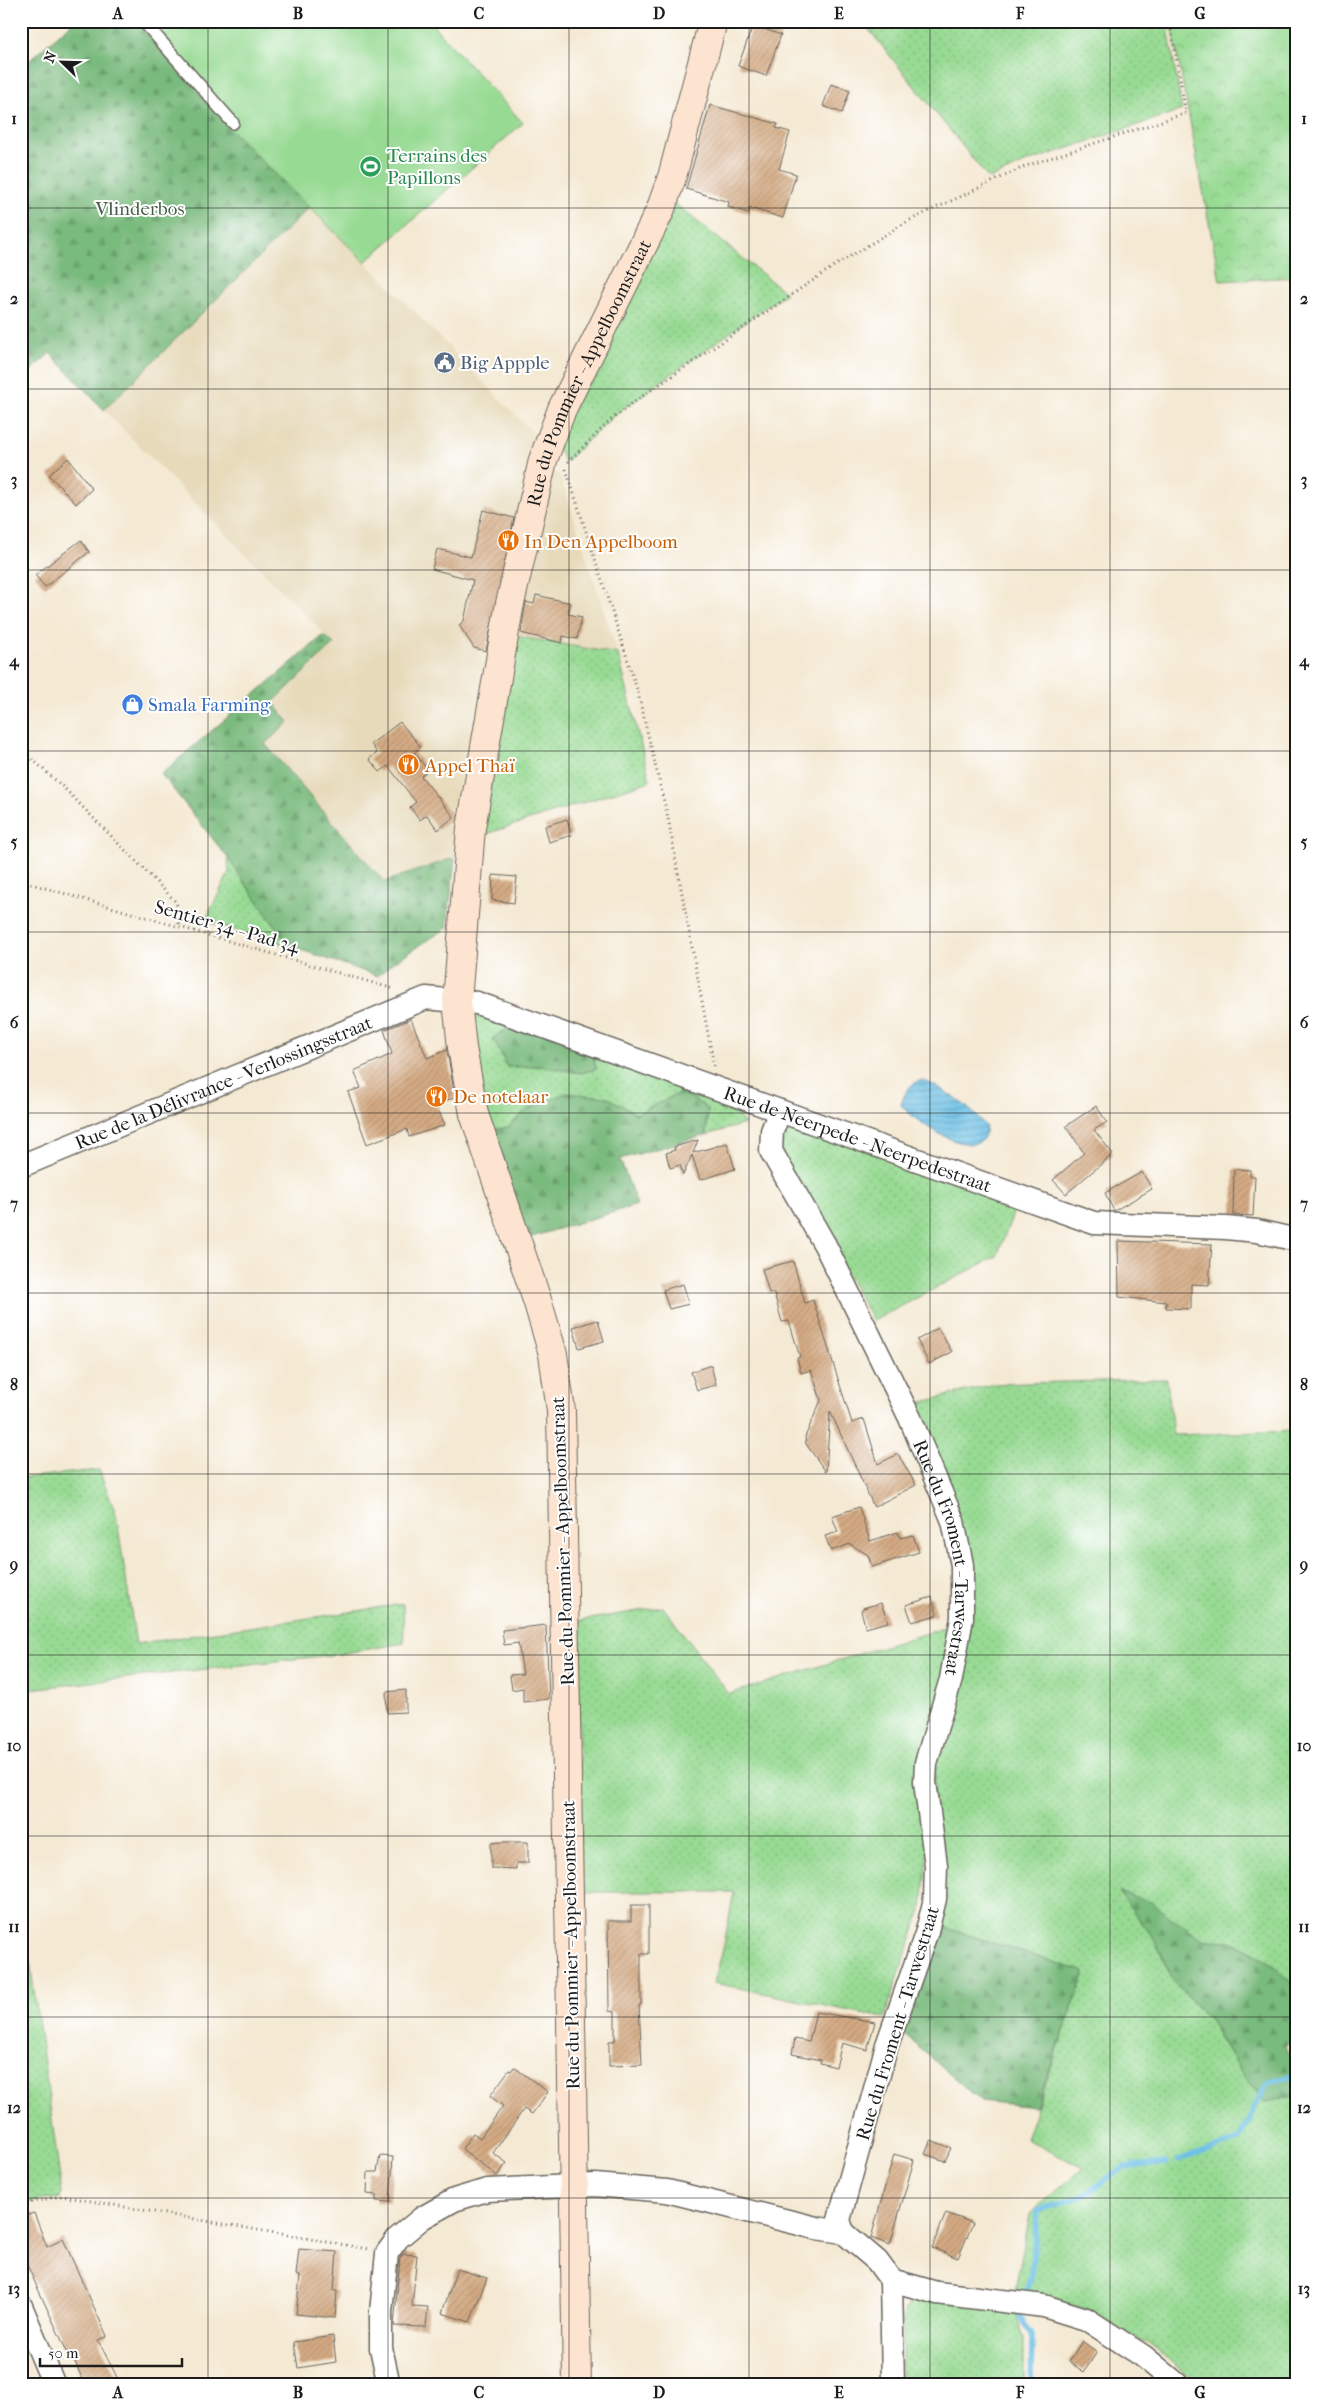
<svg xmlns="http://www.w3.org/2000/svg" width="1318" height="2406" viewBox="0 0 1318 2406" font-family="'IM FELL French Canon',serif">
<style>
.built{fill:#e7daba}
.grass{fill:url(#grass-dots);stroke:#5a7b58}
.forest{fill:url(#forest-firs);stroke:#4a6b4c}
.park{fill:url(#park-crowns);stroke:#5a7b58}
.pitch{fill:#97da93;stroke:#5a7b58}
.water{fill:url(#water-rules);stroke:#426d80}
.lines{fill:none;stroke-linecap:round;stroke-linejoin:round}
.stream{stroke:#68bee5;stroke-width:5.5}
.building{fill:url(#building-hatch)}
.lane-casing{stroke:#68645c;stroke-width:14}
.street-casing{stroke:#68645c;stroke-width:25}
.secondary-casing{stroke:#68645c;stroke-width:30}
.path{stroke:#68645c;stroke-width:3;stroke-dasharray:1 4;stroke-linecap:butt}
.lane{stroke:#fff;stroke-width:11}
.street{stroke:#fff;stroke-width:22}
.secondary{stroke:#fde4d1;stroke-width:28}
.grid{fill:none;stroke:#1c1c1c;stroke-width:1;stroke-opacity:0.55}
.labels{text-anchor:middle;stroke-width:4;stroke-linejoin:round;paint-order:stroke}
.leisure-label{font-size:19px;fill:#27864d;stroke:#fff;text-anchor:start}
.park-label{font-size:19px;fill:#475e46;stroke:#fff}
.service-label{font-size:19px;fill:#4e5e75;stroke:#fff;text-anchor:start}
.street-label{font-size:19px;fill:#1c1c1c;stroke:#fff}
.food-label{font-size:19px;fill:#c56008;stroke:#fff;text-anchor:start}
.shop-label{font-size:19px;fill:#366cbe;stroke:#fff;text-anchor:start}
.neatline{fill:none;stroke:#1c1c1c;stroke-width:2}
.grid-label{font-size:16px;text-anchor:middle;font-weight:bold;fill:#1c1c1c}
</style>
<defs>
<pattern id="grass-dots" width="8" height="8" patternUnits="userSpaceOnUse" patternTransform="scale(1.25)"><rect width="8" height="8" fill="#97da93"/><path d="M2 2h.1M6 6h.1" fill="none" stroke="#82ba7e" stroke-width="1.8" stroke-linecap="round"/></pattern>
<pattern id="forest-firs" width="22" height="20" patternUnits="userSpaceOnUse" patternTransform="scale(1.25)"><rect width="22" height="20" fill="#79ba7d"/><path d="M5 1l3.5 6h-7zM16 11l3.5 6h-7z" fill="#689f6b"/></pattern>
<pattern id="park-crowns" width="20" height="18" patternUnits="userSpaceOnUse" patternTransform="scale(1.25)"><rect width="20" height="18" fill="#97da93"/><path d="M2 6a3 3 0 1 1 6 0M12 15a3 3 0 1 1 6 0" fill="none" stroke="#82ba7e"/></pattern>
<pattern id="water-rules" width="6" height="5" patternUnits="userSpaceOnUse" patternTransform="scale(1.25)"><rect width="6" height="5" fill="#68bee5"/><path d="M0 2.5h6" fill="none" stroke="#559ab9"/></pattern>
<pattern id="building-hatch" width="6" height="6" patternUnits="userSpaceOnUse" patternTransform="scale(1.25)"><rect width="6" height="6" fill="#d4aa83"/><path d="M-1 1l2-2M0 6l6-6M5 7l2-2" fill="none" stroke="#b59271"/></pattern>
</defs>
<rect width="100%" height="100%" fill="#fff"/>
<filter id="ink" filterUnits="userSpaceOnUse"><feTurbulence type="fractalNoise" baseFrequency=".02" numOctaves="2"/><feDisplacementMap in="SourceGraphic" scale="10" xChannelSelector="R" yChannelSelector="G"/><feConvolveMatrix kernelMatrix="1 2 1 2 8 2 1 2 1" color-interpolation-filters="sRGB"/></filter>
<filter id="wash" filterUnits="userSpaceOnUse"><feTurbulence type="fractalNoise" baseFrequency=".0096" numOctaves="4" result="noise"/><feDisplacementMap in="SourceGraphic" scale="20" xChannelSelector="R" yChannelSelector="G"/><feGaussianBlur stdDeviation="1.12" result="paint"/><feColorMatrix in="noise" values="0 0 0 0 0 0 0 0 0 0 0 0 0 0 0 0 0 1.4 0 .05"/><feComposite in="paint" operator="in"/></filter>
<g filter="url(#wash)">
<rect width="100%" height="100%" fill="#f4e9d3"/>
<path class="built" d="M311,206L539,439L536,460L560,475L618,654L515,636L455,859H450L384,882L265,744L273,702L334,644L104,410Z"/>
<g class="grass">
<path d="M862,21H1167L1182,110L1027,162L989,179Z"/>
<path d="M673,202L786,293L617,413L565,462L554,441Z"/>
<path d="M515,636L618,654L650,781L483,835Z"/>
<path d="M228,858L289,946L205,921L229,873Z"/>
<path d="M476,1013L514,1023L507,1067L540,1066L581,1073L596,1069L592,1050L702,1088L731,1107L745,1124L706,1135L708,1109L683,1092L636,1114L607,1097L527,1110L508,1127L490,1131L468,1024Z"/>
<path d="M799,1126L1017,1203L997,1256L873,1321L785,1164L779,1140L786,1132Z"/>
<path d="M1297,1371V1989L1265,1959L1231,1941L1205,1940L1120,1893L1155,1940L1172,1979L1209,2020L1245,2078L1265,2101L1297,2095V2385H1202L1146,2341H1141L1087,2309L1014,2295L1030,2214L1083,2168L1026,2139L1085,1972L937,1925L934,1766L971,1619L911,1405L994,1384L1167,1379L1173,1435L1293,1431Z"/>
<path d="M99,1470L116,1514L136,1644L403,1604L404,1643L339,1654L21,1690V1478Z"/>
<path d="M663,1607L729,1694L953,1625L946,1664L922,1907L884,2018L714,1983L724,1945L734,1892H580L578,1621Z"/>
<path d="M21,1954H29L62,2193L59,2198L21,2203Z"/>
<path d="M923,2298L1014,2309L1024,2337V2385H901L903,2317L908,2304Z"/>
</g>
<g class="forest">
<path d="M74,21H134L228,127L311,206L104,410L50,353L27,374L21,368V68Z"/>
<path d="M324,635L334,644L273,702L289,722L265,744L384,882L450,859H455L447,928L392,963L378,976L289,946L228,858L161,774Z"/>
<path d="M515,1023L592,1050L596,1069L581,1073L540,1066L507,1067L493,1038Z"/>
<path d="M682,1092L708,1109L706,1135L620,1159L637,1205L525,1239L490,1131L508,1127L527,1110L566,1093L607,1097L636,1114Z"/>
<path d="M1119,1892L1151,1902L1182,1926L1205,1940L1231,1941L1265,1959L1297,1989V2034L1286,2046L1297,2069V2095L1265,2101L1245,2078L1209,2020L1172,1979L1155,1940Z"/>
<path d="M937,1925L1085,1972L1036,2107L981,2101L901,2032Z"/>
</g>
<path class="park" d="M1171,21H1297V277L1220,281Z"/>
<path class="pitch" d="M134,21H429L523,123L365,262L228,127Z"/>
<path class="water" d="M923,1080C947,1091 969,1106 986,1126C985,1131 985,1138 981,1141C963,1154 913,1120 901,1105C905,1092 909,1083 923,1080Z"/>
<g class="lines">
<g class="stream">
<path d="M1178,2160L1238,2141L1267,2083L1297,2075"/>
<path d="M1025,2295L1031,2274L1038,2211L1083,2196L1124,2167L1166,2163"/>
<path d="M1019,2315L1032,2334L1031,2385"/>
</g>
</g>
<g id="blocks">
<g class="building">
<path d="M753,25L781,35L766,76L738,66Z"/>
<path d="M831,84L850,90L842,113L823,106Z"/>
<path d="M710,105L778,124L776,128L790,132L779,169L796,174L783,218L750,208L749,213L728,207L729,202L686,189Z"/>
<path d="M68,458L92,489L76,504L49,475Z"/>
<path d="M483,510L514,518L486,651L474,648L459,625L464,621L473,580L432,569L437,549L471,557Z"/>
<path d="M81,540L89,552L45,587L35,575Z"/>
<path d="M536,595L571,603L568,614L582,617L577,639L563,636L562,643L521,633L526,602L534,604Z"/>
<path d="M400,722L421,747L414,753L428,770L421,776L454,817L438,830L427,815L420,820L410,807L416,802L388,766L380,772L369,759L377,753L371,744Z"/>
<path d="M567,819L572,835L549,842L545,826Z"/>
<path d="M493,875L517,877L514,903L492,900Z"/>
<path d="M411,1019L427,1058L447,1050L455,1098L435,1103L445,1125L409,1137L407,1129L367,1144L348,1092L361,1088L354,1071L392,1054L384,1030Z"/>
<path d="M1096,1106L1107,1122L1094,1130L1113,1154L1066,1194L1053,1180L1084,1153L1066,1126Z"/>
<path d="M698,1140L693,1153L727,1143L735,1169L700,1180L692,1155L683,1175L680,1165L670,1168L666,1153L675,1150L674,1147Z"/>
<path d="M1234,1169L1250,1170V1176H1255L1253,1216L1233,1215Z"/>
<path d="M1142,1172L1152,1189L1114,1211L1105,1193Z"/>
<path d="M1118,1241L1212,1244L1209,1285L1191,1284V1309L1166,1308V1302L1119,1297Z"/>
<path d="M793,1261L805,1303L813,1300L852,1423L864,1419L878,1464L898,1454L916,1485L874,1507L830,1411L826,1472L806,1444L805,1437L821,1400L811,1370L801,1373L797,1358L800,1357L789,1321L782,1322L774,1293H769L762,1269Z"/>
<path d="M683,1284L689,1304L669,1309L663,1290Z"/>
<path d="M598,1320L604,1341L579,1348L573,1327Z"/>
<path d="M938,1328L952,1352L929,1364L917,1340Z"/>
<path d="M711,1365L716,1385L697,1390L691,1372Z"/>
<path d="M859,1507L870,1541L898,1532L900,1538L913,1535L919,1552L872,1567L868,1555L850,1544L831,1551L825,1536L838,1532L832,1516Z"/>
<path d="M932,1597L937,1615L912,1622L906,1605Z"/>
<path d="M881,1603L888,1622L866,1628L861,1611L863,1608Z"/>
<path d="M546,1625L549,1699L523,1702V1688L512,1690L510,1675L523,1674L518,1643L504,1645L502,1630Z"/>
<path d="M406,1690V1712L387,1713L386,1692Z"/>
<path d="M501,1842H528V1863H516V1869L491,1868V1843Z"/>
<path d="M631,1905H649V1954H641V2005H639L642,2065L609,2066V2041H615V2012L609,2011L608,1921H631Z"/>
<path d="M816,2012L875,2022L867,2050L842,2043L836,2067L820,2063L821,2060L792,2054L795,2039L809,2042Z"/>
<path d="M514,2067L548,2092L532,2114L524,2109L493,2153L507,2163L497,2176L462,2149L473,2133L480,2138L503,2106L490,2096L509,2070L511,2071Z"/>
<path d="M931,2140L951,2148L945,2161L925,2154Z"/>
<path d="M894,2154L914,2160L890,2245L871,2238Z"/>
<path d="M380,2156L393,2157L390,2202L376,2201V2195L367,2194L368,2172H377Z"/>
<path d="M34,2213L47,2247L63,2239L107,2336L98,2340L121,2385H85L71,2353L68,2354L21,2252V2217Z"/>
<path d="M946,2213L973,2223L958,2258L932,2248Z"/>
<path d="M299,2249L337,2252L334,2291H337L335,2318L296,2314L300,2276L296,2275Z"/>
<path d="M403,2254L417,2255L412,2306L428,2307L426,2327L394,2326L400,2258Z"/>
<path d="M457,2269L487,2278L470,2322L442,2313Z"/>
<path d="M333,2336L336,2362L298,2368L294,2342Z"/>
<path d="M1082,2341L1097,2352L1084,2372L1069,2362Z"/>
</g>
</g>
</g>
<g filter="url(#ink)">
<use href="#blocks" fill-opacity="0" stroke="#68645c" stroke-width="1"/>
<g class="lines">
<defs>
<path id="lane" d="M143,21L233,123"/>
<g id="street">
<path id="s1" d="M780,1111L772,1131L771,1151L825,1245L910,1418L953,1521L962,1565V1618L951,1679L926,1763L925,1782L936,1865L935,1899L927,1931L887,2045L839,2220L843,2232"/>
<path id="s2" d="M21,1166L426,998L477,1003L1094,1223L1226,1228L1257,1231L1297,1240"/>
<path d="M891,2280L937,2293L1044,2306L1086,2319L1143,2356L1178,2385"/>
<path d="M21,2306L54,2385"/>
<path d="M389,2385L381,2348V2312L387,2253L398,2238L422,2218L454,2200L487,2190L595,2185L667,2191L816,2228L843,2232L877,2261L891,2280L893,2385"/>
</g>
<g id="secondary">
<path id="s3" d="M577,2385L561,1411L553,1354L538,1303L474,1114L462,1048L457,1001L471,828L509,608L543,460L562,409L660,211L672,177L713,21"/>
</g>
</defs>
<use href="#lane" class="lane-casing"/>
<use href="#street" class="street-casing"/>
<use href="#secondary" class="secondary-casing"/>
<g class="path">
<path d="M568,462L613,418L644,395L831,268L908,221L1026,166L1186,113L1170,21"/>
<path d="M566,469L637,689L668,818L714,1066"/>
<path d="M21,575L25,572"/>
<path d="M21,749L62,786L175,901L181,914L178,926"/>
<path d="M21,881L394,989"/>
<path d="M21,2204L62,2196L368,2249"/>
</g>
<use href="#lane" class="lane"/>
<use href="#street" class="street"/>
<use href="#secondary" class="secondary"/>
</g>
</g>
<path class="grid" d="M208,21V2385M388,21V2385M569,21V2385M749,21V2385M930,21V2385M1110,21V2385M21,208H1297M21,389H1297M21,570H1297M21,751H1297M21,932H1297M21,1113H1297M21,1293H1297M21,1474H1297M21,1655H1297M21,1836H1297M21,2017H1297M21,2198H1297"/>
<defs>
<symbol id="stadium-disc" viewBox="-11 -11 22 22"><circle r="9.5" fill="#2e9e5b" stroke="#fff"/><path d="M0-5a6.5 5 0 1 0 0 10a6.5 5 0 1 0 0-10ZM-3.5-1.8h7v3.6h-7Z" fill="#fff"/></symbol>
<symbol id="civic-disc" viewBox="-11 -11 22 22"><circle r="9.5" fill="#5c6f8a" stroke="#fff"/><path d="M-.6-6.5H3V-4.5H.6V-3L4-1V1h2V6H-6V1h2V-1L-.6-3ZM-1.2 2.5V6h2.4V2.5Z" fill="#fff"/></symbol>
<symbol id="restaurant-disc" viewBox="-11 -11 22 22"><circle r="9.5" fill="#e8710a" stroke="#fff"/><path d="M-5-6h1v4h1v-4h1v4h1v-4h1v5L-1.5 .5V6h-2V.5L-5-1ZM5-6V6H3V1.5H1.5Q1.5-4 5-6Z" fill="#fff"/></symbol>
<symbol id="shop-disc" viewBox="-11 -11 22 22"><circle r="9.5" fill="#3f7fe0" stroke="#fff"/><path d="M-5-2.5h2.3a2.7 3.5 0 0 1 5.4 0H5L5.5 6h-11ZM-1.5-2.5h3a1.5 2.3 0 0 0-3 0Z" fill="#fff"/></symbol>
</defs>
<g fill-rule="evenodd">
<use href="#stadium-disc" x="358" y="154" width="25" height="25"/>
<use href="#civic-disc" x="432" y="350" width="25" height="25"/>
<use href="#restaurant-disc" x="496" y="528" width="25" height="25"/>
<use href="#shop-disc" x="120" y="692" width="25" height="25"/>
<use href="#restaurant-disc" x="396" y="752" width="25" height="25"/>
<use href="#restaurant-disc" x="424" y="1084" width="25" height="25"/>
</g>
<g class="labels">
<g class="leisure-label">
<text x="387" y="162">Terrains des<tspan x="387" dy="22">Papillons</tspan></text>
</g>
<g class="park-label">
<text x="140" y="215">Vlinderbos</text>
</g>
<g class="service-label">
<text x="460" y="369">Big Appple</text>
</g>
<g class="street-label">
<text dy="7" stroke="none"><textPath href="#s3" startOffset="2045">Rue du Pommier - Appelboomstraat</textPath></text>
<text transform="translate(227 926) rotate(16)" y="7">Sentier 34 - Pad 34</text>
<text dy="7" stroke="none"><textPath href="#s2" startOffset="219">Rue de la Délivrance - Verlossingsstraat</textPath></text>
<text dy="7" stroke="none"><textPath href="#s2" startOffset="894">Rue de Neerpede - Neerpedestraat</textPath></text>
<text transform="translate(562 1541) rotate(-92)" y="7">Rue du Pommier - Appelboomstraat</text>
<text dy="7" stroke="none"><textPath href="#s1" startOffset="489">Rue du Froment - Tarwestraat</textPath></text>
<text transform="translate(570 1945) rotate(-91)" y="7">Rue du Pommier - Appelboomstraat</text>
<text transform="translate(897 2023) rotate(-73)" y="7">Rue du Froment - Tarwestraat</text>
</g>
<g class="food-label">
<text x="524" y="548">In Den Appelboom</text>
<text x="425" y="772">Appel Thaï</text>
<text x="453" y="1103">De notelaar</text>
</g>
<g class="shop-label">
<text x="148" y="711">Smala Farming</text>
</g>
</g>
<rect width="1318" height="2406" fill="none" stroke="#fff" stroke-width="55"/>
<g transform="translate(62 62) rotate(293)" stroke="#ffffff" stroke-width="4" paint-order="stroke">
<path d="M0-4L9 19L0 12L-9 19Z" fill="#1c1c1c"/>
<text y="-8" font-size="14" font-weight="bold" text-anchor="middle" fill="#1c1c1c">N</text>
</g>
<path d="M40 2358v8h142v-8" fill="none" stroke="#1c1c1c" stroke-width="2.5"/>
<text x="48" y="2358" font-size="15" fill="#1c1c1c" stroke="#ffffff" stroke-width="4" paint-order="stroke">50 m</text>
<rect x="28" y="28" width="1262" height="2350" class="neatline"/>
<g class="grid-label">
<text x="118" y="19">A</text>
<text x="298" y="19">B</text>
<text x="479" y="19">C</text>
<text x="659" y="19">D</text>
<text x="839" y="19">E</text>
<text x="1020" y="19">F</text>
<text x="1200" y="19">G</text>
<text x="14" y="124">1</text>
<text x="1304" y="124">1</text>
<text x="14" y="304">2</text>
<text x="1304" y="304">2</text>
<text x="14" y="485">3</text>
<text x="1304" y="485">3</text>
<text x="14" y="666">4</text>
<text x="1304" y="666">4</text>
<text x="14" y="847">5</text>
<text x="1304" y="847">5</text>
<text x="14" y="1028">6</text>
<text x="1304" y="1028">6</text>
<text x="14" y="1209">7</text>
<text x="1304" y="1209">7</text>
<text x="14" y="1390">8</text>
<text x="1304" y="1390">8</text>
<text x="14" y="1570">9</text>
<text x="1304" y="1570">9</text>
<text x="14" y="1751">10</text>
<text x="1304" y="1751">10</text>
<text x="14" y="1932">11</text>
<text x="1304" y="1932">11</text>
<text x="14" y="2113">12</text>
<text x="1304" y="2113">12</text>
<text x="14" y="2294">13</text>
<text x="1304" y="2294">13</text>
<text x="118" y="2398">A</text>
<text x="298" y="2398">B</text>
<text x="479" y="2398">C</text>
<text x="659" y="2398">D</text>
<text x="839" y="2398">E</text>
<text x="1020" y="2398">F</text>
<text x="1200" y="2398">G</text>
</g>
</svg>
